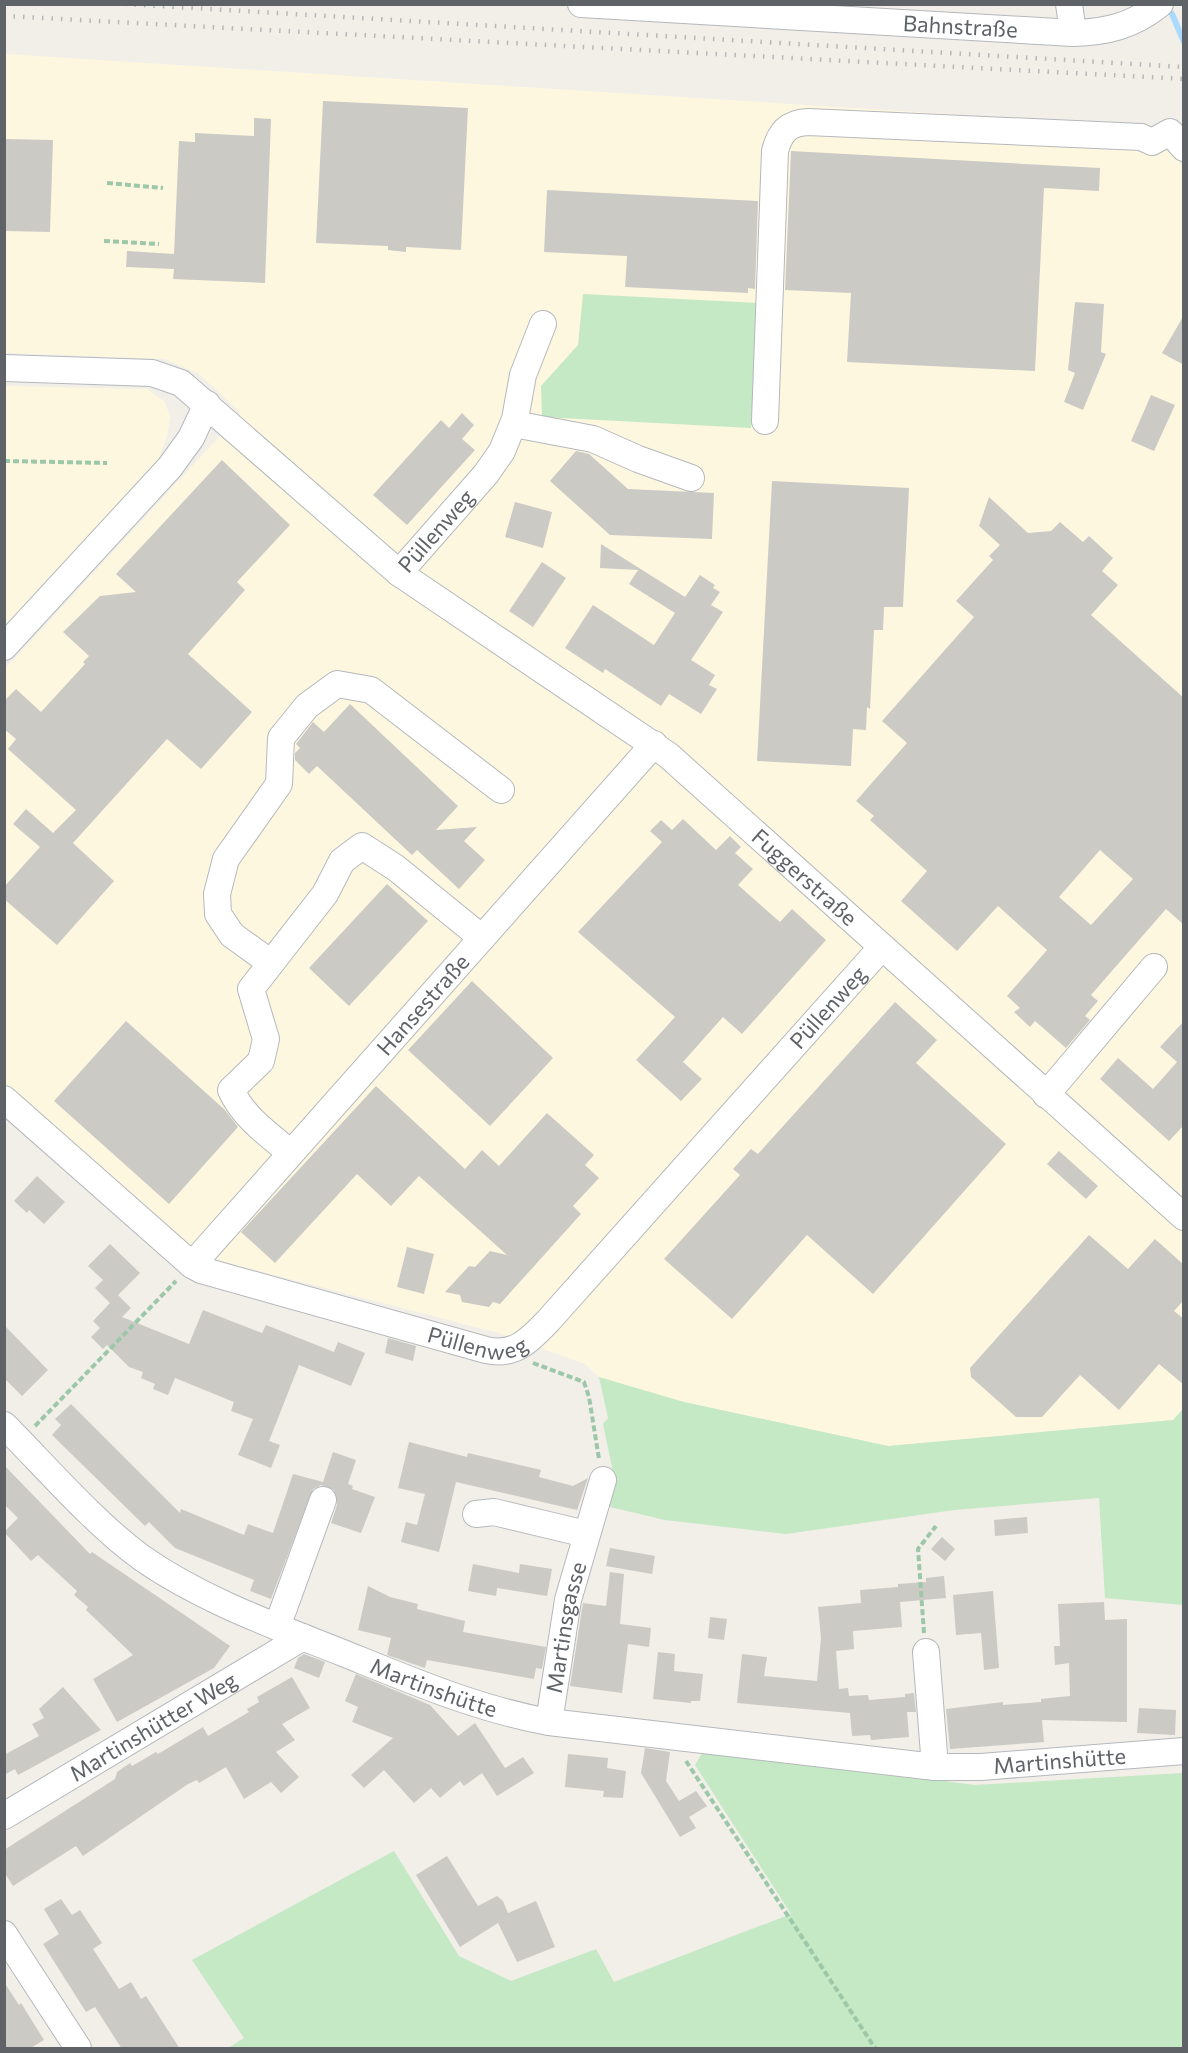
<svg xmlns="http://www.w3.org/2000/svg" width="1188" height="2053" viewBox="0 0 1188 2053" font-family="Commissioner,sans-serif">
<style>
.commercial{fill:#fef7e0}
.green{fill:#c5e8c5}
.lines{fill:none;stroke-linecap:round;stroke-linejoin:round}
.stream{stroke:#aadaff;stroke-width:6}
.building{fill:#cccac5;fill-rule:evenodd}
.minor-casing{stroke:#b5b8bc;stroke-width:28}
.path{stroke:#9cc7a9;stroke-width:4;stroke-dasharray:6 3;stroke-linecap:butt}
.minor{stroke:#fff;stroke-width:26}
.rail{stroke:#b6b7b8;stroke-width:4.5;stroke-dasharray:1.5 8;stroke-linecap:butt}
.labels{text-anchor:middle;stroke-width:5;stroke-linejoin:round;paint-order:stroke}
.street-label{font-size:22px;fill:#5f6368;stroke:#fff}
</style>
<rect width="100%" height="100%" fill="#f1efe8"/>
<g class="commercial">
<path d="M5,54L1151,127L1184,168L1183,1409L1173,1420L888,1446L684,1402L625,1386L599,1377L585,1364L499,1333L189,1253L5,1087L4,670L241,413L199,374L165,359L5,353Z"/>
<path d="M5,386L147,389L165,402L170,417L167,438L156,465L5,630Z"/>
</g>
<g class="green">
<path d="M583,294L759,303L751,428L542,417L541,386L578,345Z"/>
<path d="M599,1377L684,1402L888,1446L1173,1420L1183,1409V1605L1105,1598L1099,1498L954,1510L786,1534L665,1520L606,1506L614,1477L603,1424L608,1418Z"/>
<path d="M704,1750L975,1785L1183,1773V2048H228L244,2038L192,1960L394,1851L459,1956L511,1981L596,1949L614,1982L791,1914L695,1765Z"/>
</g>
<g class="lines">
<path class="stream" d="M1172,14L1184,42"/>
</g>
<g class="building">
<path d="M323,101L468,108L461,250L406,247V252L388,250V246L316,243Z"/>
<path d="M254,118L271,119L265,283L173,279L174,269L126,267L127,251L174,254L179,141L195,142V133L254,136Z"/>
<path d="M4,139L53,140L50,232L4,231Z"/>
<path d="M791,151L1100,168L1099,191L1044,188L1035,371L847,362L851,293L785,290Z"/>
<path d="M547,190L758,201L755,289L748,288V293L625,287L627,256L544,252Z"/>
<path d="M1075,302L1104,304L1101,352L1106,354L1083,410L1064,402L1075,373L1068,370Z"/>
<path d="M1184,315V365L1162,353Z"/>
<path d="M1151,395L1175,405L1154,451L1131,441Z"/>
<path d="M462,413L474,425L462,439L475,450L407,525L373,495L441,420L449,428Z"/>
<path d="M576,451L589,454L628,489L714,493L712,539L610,535L550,481Z"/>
<path d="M222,460L290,525L237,582L245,590L188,654L252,712L201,769L167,739L73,843L114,881L57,945L4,899V887L40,847L13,824L26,809L53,833L76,810L8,749L16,739L4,729V701L16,689L41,712L85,664L83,662L89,656L63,632L100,596L136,592L116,574Z"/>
<path d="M772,481L909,488L903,607H884L883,630H874L870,709L867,707L866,730L853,729L851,766L757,761Z"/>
<path d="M989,497L1028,533L1051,531L1060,522L1083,542L1089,536L1113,558L1102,571L1118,585L1091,615L1184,698V925L1166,909L1091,995L1098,1001L1085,1016L1090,1020L1066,1048L1035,1021L1030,1027L1014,1012L1020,1008L1007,996L1047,950L998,906L957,951L901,901L927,871L870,820L874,816L856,801L907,743L882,721L974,617L956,601L993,560L989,556L1000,545L979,526ZM1100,850L1133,879L1091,925L1059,897Z"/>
<path d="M515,502L552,512L543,548L505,537Z"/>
<path d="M601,544L685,597L700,575L715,585L713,588L720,592L711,605L723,612L691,660L715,675L709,685L717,689L701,714L669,694L661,706L605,669L603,673L565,648L593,605L654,645L675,613L629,584L638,570L600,568Z"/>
<path d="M542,562L566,578L533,627L509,611Z"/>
<path d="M350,704L458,806L436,830L477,827L464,841L485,860L459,889L417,850L412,855L317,766L309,774L295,760V753L300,748L296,744L313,722L324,732Z"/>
<path d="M683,819L716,850L730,836L741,847L735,853L753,869L738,885L780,922L792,909L826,940L742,1034L723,1017L683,1062L702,1079L681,1101L636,1060L675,1017L578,932L662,842L650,831L661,820L672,830Z"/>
<path d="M387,884L428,921L349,1006L309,968Z"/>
<path d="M472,981L553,1058L490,1126L408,1050Z"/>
<path d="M895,1002L937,1040L916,1063L1006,1144L873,1294L807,1235L732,1319L664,1259L740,1175L733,1169L751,1149L758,1154Z"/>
<path d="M126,1021L225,1110L238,1127L169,1204L54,1101Z"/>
<path d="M1184,1021V1125L1169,1141L1100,1079L1118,1058L1153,1089L1177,1062L1160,1047Z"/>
<path d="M376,1086L465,1169L482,1150L499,1166L547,1113L594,1155L585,1165L599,1178L573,1206L581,1214L500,1304L493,1302L489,1307L462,1302L460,1295L445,1292L469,1266L475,1267L490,1251L507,1255L419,1176L391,1206L357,1174L275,1263L241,1232Z"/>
<path d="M1059,1151L1098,1186L1086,1199L1047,1164Z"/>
<path d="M37,1176L65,1202L44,1224L29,1210L27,1213L14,1201Z"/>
<path d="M1089,1235L1128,1269L1155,1239L1184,1265V1300L1174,1311L1184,1319V1385L1159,1364L1119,1410L1080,1375L1042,1417H1016L971,1377L970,1368Z"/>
<path d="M110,1244L140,1273L118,1295L131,1308L122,1317L189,1344L203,1310L262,1333L266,1325L334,1352L338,1342L365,1353L351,1386L299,1365L269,1441L280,1445L271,1468L238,1455L253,1419L231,1411L234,1402L175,1378L168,1395L153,1389L155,1384L141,1378L143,1372L129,1367L107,1345L103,1349L91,1337L100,1328L93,1321L110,1303L95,1288L103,1280L88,1266Z"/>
<path d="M407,1247L434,1254L424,1294L397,1287Z"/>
<path d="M4,1325L48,1370L22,1396L4,1378Z"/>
<path d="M388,1338L416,1346L413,1361L385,1353Z"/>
<path d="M71,1404L180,1513L181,1509L244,1535L248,1524L273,1533L293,1474L323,1482L333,1452L356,1460L348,1484L353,1486L352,1489L375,1497L361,1533L331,1523L337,1505L334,1490L321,1485L313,1489L271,1599L250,1591L254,1580L175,1548L149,1522L145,1526L52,1435L61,1425L55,1419Z"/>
<path d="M409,1442L467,1457L468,1453L541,1470L539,1477L573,1486L588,1478L577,1510L456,1482L439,1552L401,1542L406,1522L417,1525L425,1494L398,1488Z"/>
<path d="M4,1465L90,1554L92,1552L230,1646L214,1668L117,1722L93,1679L133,1655L86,1610L88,1607L74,1595L77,1591L38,1555L31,1561L4,1532L18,1518L4,1504Z"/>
<path d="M1027,1517L1028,1533L995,1536L994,1520Z"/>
<path d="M942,1537L955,1549L945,1561L931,1549Z"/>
<path d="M610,1548L655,1556L652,1574L606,1566Z"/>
<path d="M473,1564L519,1573L520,1564L552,1569L547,1596L497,1588L496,1596L468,1591Z"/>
<path d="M610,1572L624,1574L620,1624L651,1628L649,1647L628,1644L622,1693L570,1686L583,1603L606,1606Z"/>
<path d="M944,1576L946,1598L900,1602L902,1627L853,1631L854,1649L836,1651L839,1689L848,1688L849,1696L868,1695L869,1700L905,1697V1694L914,1693L916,1712H907L909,1737L871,1740L870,1735L852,1736L850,1713L737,1703L742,1654L767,1657L764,1676L817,1681L821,1638L818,1607L861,1603L860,1590L898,1587V1584L926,1582V1578Z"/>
<path d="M368,1586L390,1597L418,1604L417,1609L465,1621L463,1632L546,1647L542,1669L536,1668L534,1679L427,1660L425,1668L387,1655L391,1638L358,1630Z"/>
<path d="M993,1591L999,1668L984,1670L981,1633L956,1635L953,1595Z"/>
<path d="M1104,1602L1105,1620L1127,1619V1722L1042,1720L1044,1742L950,1749L946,1709L1003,1702V1705L1041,1702V1699L1070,1696L1069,1663L1055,1665L1054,1646H1060L1058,1604Z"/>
<path d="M710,1617L727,1619L724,1640L708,1638Z"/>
<path d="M658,1652L675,1654L674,1671L703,1674L700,1701H691V1703L653,1699Z"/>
<path d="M304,1654L325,1662L319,1678L294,1668L298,1658Z"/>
<path d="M356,1674L430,1705L458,1736L475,1723L505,1768L523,1757L534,1773L497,1796L482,1773L464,1786L460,1781L440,1798L431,1788L414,1803L384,1770L364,1788L351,1775L393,1738L352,1722L358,1707L345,1701Z"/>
<path d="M292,1677L310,1708L282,1724L295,1740L276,1752L299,1777L281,1793L271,1782L244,1799L226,1767L199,1783L197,1780L188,1784L83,1856L76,1846L13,1886L4,1872V1850L115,1779L117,1772L130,1763L132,1766L156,1752L158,1754L203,1727L208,1736L249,1712L247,1709L259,1702L257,1697Z"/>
<path d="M63,1687L101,1730L18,1775L15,1769L4,1775V1755L39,1736L32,1724L44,1718L39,1709Z"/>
<path d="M1139,1708L1176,1710L1175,1735L1137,1733Z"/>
<path d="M645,1748L670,1752L666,1781L679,1801L696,1791L707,1806L689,1817L696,1828L680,1837L641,1773Z"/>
<path d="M568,1754L608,1758L607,1768L626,1771L623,1798L603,1797L604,1791L565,1787Z"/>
<path d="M447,1856L478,1906L497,1896L503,1901L508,1913L536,1901L555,1947L517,1962L498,1923L460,1947L416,1875Z"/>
<path d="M61,1899L72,1915L80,1910L102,1943L93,1949L119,1989L131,1982L141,1999L146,1996L180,2049H122L95,2007L86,2012L43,1944L59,1934L44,1909Z"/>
<path d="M4,1982L19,2005L21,2003L44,2040L29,2049H4Z"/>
</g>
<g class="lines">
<defs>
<g id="minor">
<path id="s1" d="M581,4L1073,33C1107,32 1133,26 1160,4"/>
<path d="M1069,4L1073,33"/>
<path id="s2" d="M4,368L152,373L181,383L399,573L668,755L1184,1217"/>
<path d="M765,421L775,151C780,132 788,123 808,122L1141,137L1152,142L1170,132L1184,148"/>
<path d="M514,424L593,439L638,459L691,478"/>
<path id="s3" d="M399,573L486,474L502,451L515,419L523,375L543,324"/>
<path d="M4,647L170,467L191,438L207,404"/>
<path d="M271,963L232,935L218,914L217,894L226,859L279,784L281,738L307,706L337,684L371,690L501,790"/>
<path d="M1046,1095L1154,967"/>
<path id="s4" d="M4,1099L192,1265L201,1270L486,1350C514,1357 530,1340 548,1321L881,948"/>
<path d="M291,1153C269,1135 243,1117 231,1090L261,1061L266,1039L251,989L325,894L342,861L362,846L396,868L482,938"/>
<path id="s5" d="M192,1265L654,744"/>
<path id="s6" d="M4,1425C46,1467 95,1524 142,1558C202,1600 275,1626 343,1653C410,1680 477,1709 549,1722L935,1767H981L1184,1751"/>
<path d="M476,1514L494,1512L586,1534"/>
<path d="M277,1627L323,1500"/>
<path d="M926,1652L935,1767"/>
<path id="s7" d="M549,1722L568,1600L603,1480"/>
<path id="s8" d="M4,1816L303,1637"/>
<path d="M4,1934L78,2048"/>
</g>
</defs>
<use href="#minor" class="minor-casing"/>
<g class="path">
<path d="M107,183L163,188"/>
<path d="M104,241L159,244"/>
<path d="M4,461L107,463"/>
<path d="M533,1363L584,1382L589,1397L599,1459"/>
<path d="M35,1426L176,1281"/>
<path d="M924,1633L918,1549L936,1526"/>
<path d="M686,1761L875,2048"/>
</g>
<use href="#minor" class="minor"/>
<g class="rail">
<path d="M125,4L1184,67"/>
<path d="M4,16L1184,79"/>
</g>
</g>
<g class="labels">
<g class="street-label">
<text dy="8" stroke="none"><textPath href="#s1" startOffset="380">Bahnstraße</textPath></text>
<text dy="8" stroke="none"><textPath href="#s3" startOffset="56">Püllenweg</textPath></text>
<text dy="8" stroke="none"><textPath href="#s2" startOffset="976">Fuggerstraße</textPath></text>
<text dy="8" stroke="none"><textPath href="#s5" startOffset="348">Hansestraße</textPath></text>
<text dy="8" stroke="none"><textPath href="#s4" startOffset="1050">Püllenweg</textPath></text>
<text dy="8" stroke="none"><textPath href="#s4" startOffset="548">Püllenweg</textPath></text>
<text dy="8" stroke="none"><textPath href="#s7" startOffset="96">Martinsgasse</textPath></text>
<text dy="8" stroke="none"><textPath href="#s6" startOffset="512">Martinshütte</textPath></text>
<text dy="8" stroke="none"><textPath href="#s8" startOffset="174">Martinshütter Weg</textPath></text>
<text dy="8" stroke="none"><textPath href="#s6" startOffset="1146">Martinshütte</textPath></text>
</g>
</g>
<rect width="1188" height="2053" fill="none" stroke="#5f6368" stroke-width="12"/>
</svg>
